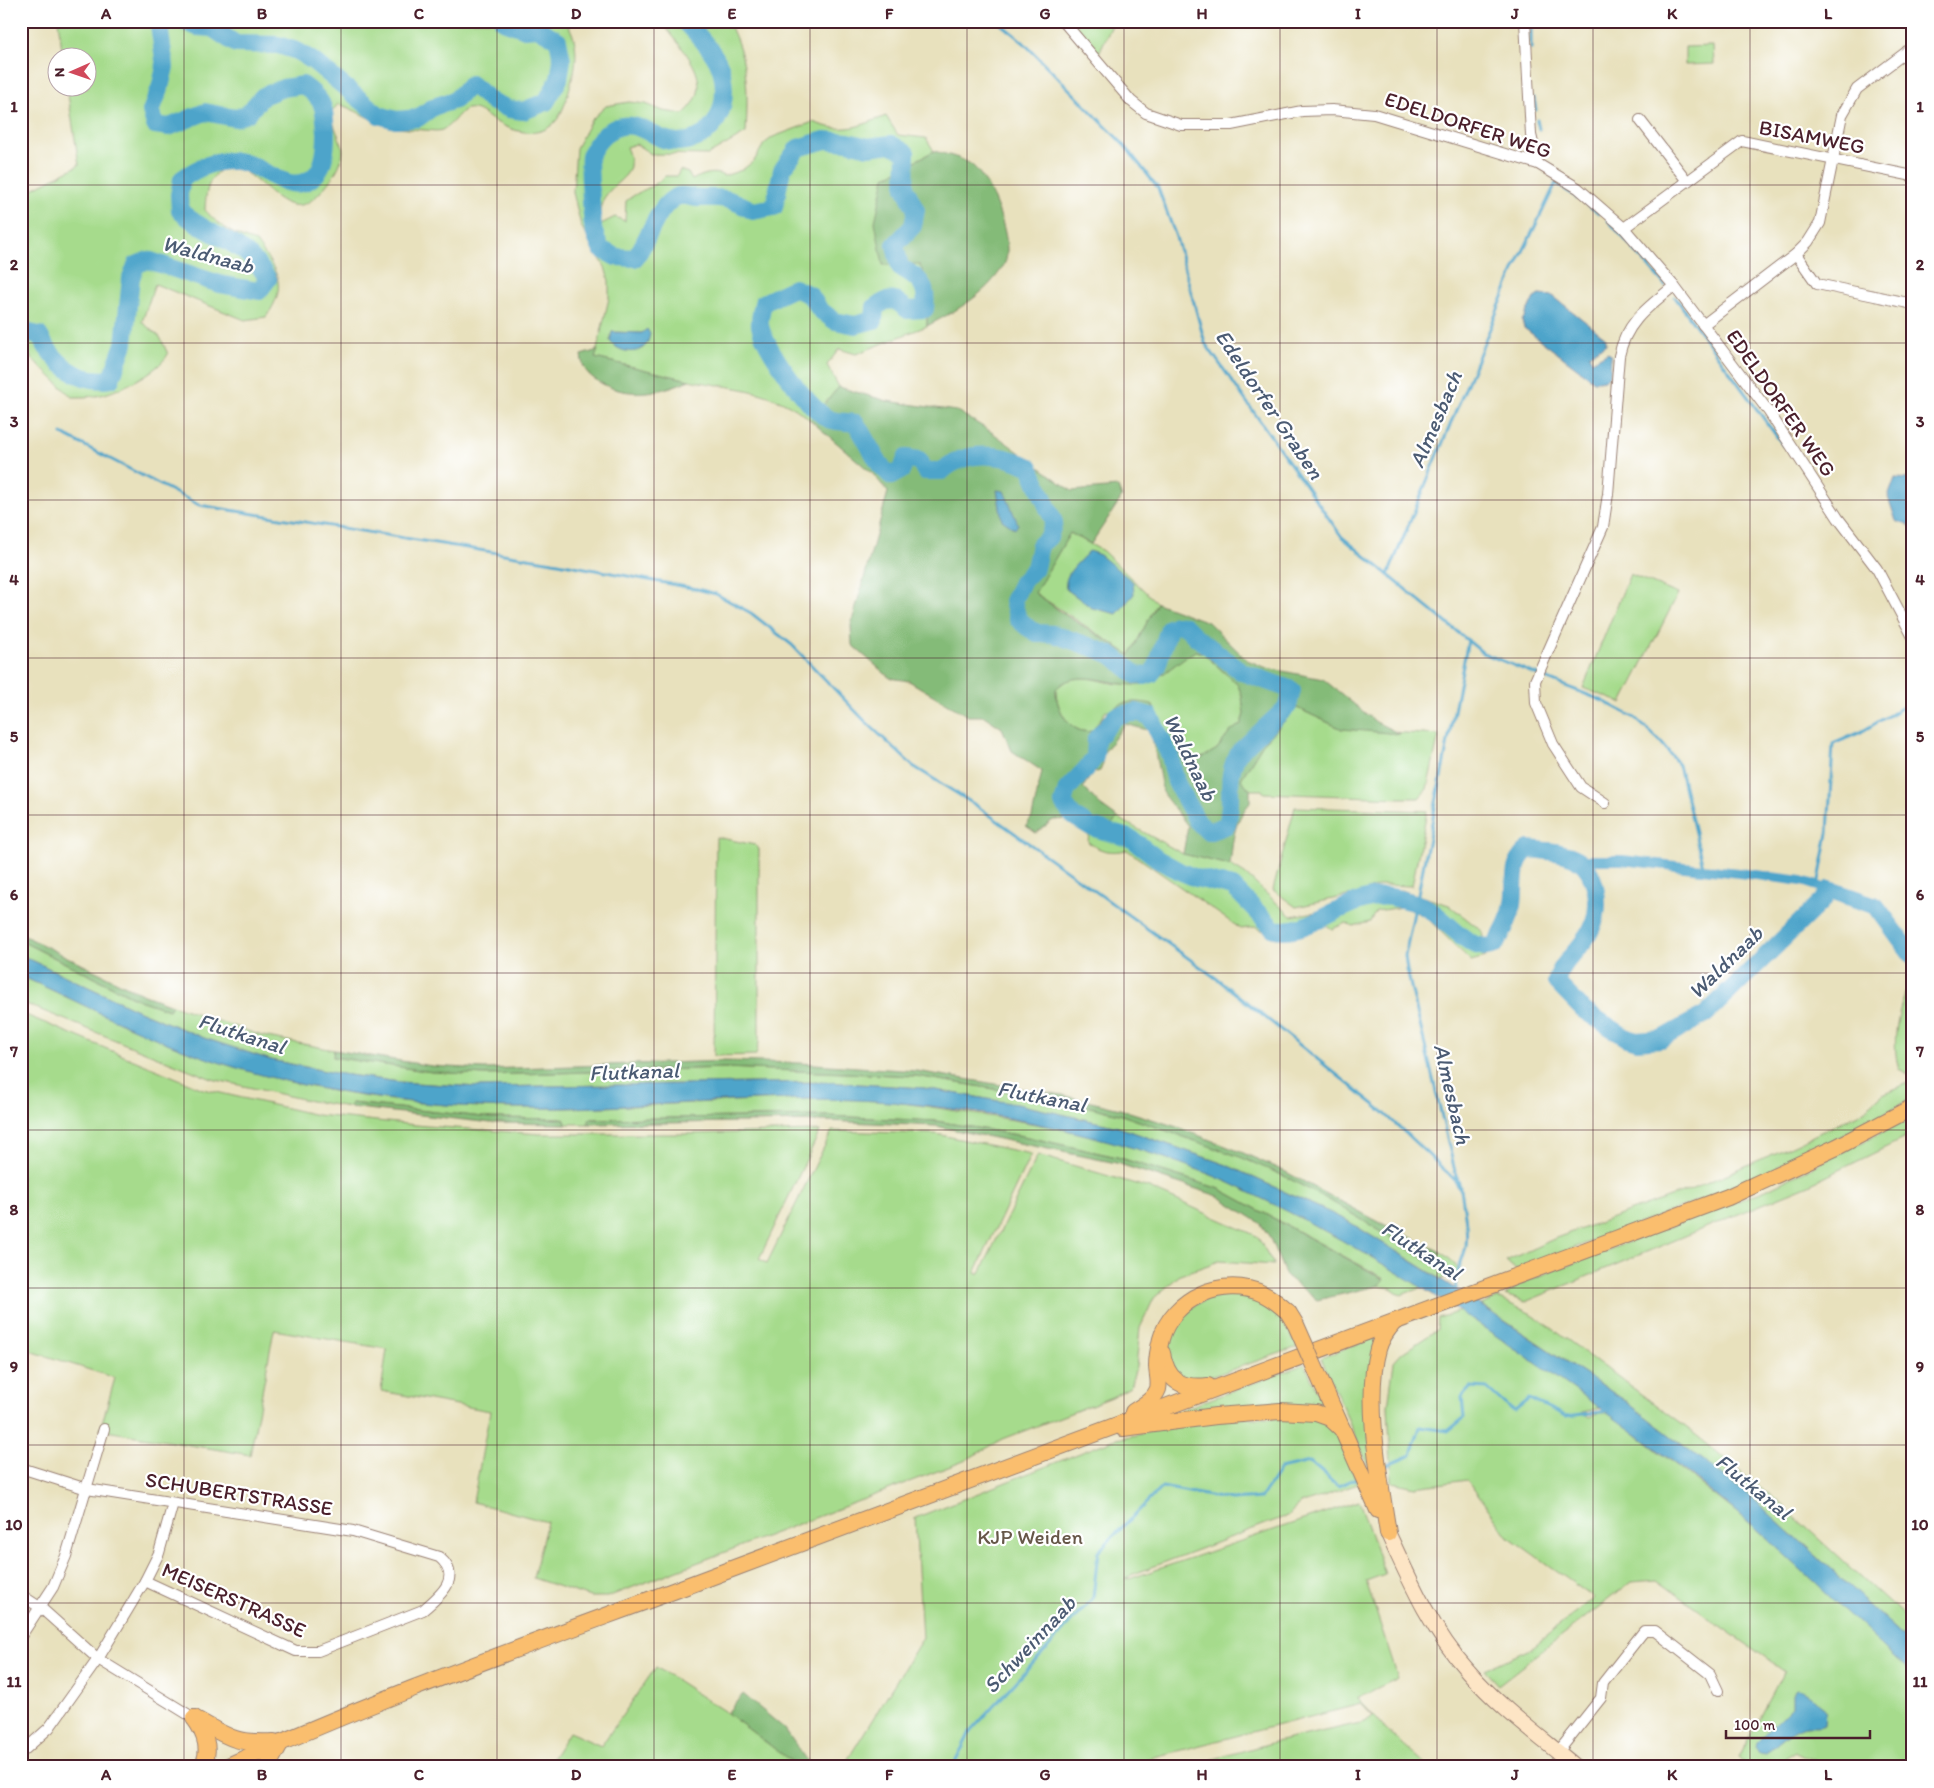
<svg xmlns="http://www.w3.org/2000/svg" width="1934" height="1788" viewBox="0 0 1934 1788" font-family="Itim,sans-serif">
<style>
.green{fill:#a6db8c;stroke:#787d5c;fill-rule:evenodd}
.forest{fill:#84bb78;stroke:#676d52;fill-rule:evenodd}
.water{fill:#4da4ca;stroke:#4c627a}
.lines{fill:none;stroke-linecap:round;stroke-linejoin:round}
.stream{stroke:#4da4ca;stroke-width:3}
.canal{stroke:#4da4ca;stroke-width:10}
.river{stroke:#4da4ca;stroke-width:18}
.street-casing{stroke:#998074;stroke-width:12}
.secondary-casing{stroke:#998074;stroke-width:17}
.primary-casing{stroke:#998074;stroke-width:18}
.street{stroke:#fff;stroke-width:10}
.secondary{stroke:#fde5c5;stroke-width:15}
.primary{stroke:#fabe6e;stroke-width:16}
.primary-bridge-casing{stroke:#998074;stroke-width:18;stroke-linecap:butt}
.primary-bridge{stroke:#fabe6e;stroke-width:16}
.grid{fill:none;stroke:#4a1f2b;stroke-width:1;stroke-opacity:0.55}
.labels{text-anchor:middle;stroke-width:4.5;stroke-linejoin:round;paint-order:stroke}
.street-label{font-size:21px;fill:#4a1f2b;stroke:#fff}
.park-label{font-size:21px;fill:#665748;stroke:#fff}
.water-label{font-size:22px;font-style:italic;fill:#4b5b73;stroke:#fff}
.neatline{fill:none;stroke:#4a1f2b;stroke-width:2}
.grid-label{font-size:16px;text-anchor:middle;font-weight:bold;fill:#4a1f2b}
</style>
<rect width="100%" height="100%" fill="#fff"/>
<filter id="ink" filterUnits="userSpaceOnUse"><feTurbulence type="fractalNoise" baseFrequency=".02" numOctaves="2"/><feDisplacementMap in="SourceGraphic" scale="10" xChannelSelector="R" yChannelSelector="G"/><feConvolveMatrix kernelMatrix="1 2 1 2 8 2 1 2 1" color-interpolation-filters="sRGB"/></filter>
<filter id="wash" filterUnits="userSpaceOnUse"><feTurbulence type="fractalNoise" baseFrequency=".0096" numOctaves="4" result="noise"/><feDisplacementMap in="SourceGraphic" scale="20" xChannelSelector="R" yChannelSelector="G"/><feGaussianBlur stdDeviation="1.12" result="paint"/><feColorMatrix in="noise" values="0 0 0 0 0 0 0 0 0 0 0 0 0 0 0 0 0 1.4 0 .05"/><feComposite in="paint" operator="in"/></filter>
<g filter="url(#wash)">
<rect width="100%" height="100%" fill="#e8e1bd"/>
<g class="green">
<path d="M58,21H565C578,36 578,61 572,79C569,90 566,104 560,115C545,142 513,133 491,119C484,114 477,107 467,109C461,109 453,125 442,130C437,132 429,130 424,130C411,129 398,129 386,125C369,120 355,109 338,104L331,113C333,125 338,134 342,145C346,160 332,179 323,189C291,229 269,185 241,170C236,168 227,169 222,168C207,180 206,192 205,210C220,227 235,236 256,242C277,271 289,285 266,317L245,320L155,284L142,322L160,337L168,354C159,372 116,393 96,396C88,397 80,397 72,397L21,348V195L79,165L67,88H88V58L63,57Z"/>
<path d="M661,21H728C749,62 748,89 746,133L708,155L651,154L636,144L626,147C638,175 622,175 607,194C600,202 599,215 599,225L615,217L625,221L626,201C639,190 654,188 665,176H677L680,170L688,173L692,180C702,175 713,170 724,176L742,170L754,161L764,144L773,137L813,122C843,134 857,127 886,116L898,135L926,138L934,151L885,177L927,279V326L856,354L839,349L827,365L839,387L810,420C774,388 733,389 689,380C657,373 626,365 595,358L609,298V281L605,267L581,226L573,192L576,148L591,120L606,106L629,102L646,104L663,111L683,114C721,83 681,49 661,21ZM612,332L642,333L610,341Z"/>
<path d="M1070,21H1114L1098,55Z"/>
<path d="M1713,46L1714,64L1685,65V47Z"/>
<path d="M1070,533L1103,551L1157,603L1130,655L1035,593Z"/>
<path d="M1630,574L1678,594L1622,703L1583,688Z"/>
<path d="M1196,651L1203,653L1238,685L1242,696L1244,714L1241,724L1231,731L1217,749L1202,758L1186,757L1174,750L1152,704L1106,711L1092,731C1070,736 1055,707 1056,689C1075,667 1100,684 1122,684C1130,684 1163,673 1170,668C1179,662 1185,656 1196,651Z"/>
<path d="M1297,708L1342,729L1439,735L1427,789L1419,798H1400L1264,793L1262,790H1250L1241,779L1262,745Z"/>
<path d="M1295,807L1427,811L1412,886L1381,885L1362,892L1401,890L1449,905L1482,931L1486,957L1471,961L1425,916L1403,907L1376,911L1370,922L1353,926L1346,923L1332,929L1325,924L1277,938L1256,927L1241,929L1127,850C1112,853 1101,852 1088,842L1089,832L1093,830L1102,834L1118,818L1183,854L1230,865L1245,874L1291,916L1322,911L1356,894L1296,907L1273,890Z"/>
<path d="M716,837L755,845L759,849V1043L756,1055L714,1056Z"/>
<path d="M21,941L139,1000L169,1010L172,1005L262,1036L334,1050L333,1057L432,1072L485,1075L726,1068L916,1076L1061,1100L1119,1114L1240,1156L1284,1176L1329,1200L1428,1260L1441,1252L1451,1260L1461,1272L1441,1279L1346,1220L1224,1164L1118,1127L1022,1105L924,1088L826,1082L478,1087L399,1082L335,1073L271,1060L204,1038L139,1011L21,955Z"/>
<path d="M21,976C127,1024 221,1071 337,1092C411,1105 489,1109 564,1108C657,1107 750,1097 843,1099C887,1099 931,1107 974,1114C1022,1121 1071,1130 1118,1142C1227,1172 1327,1230 1423,1287L1401,1295L1391,1288L1378,1286L1384,1278L1220,1189L1117,1157L1023,1136L936,1121L828,1116L589,1119L588,1124H566L565,1119L492,1118L351,1103L349,1107L311,1101L212,1079L21,1002Z"/>
<path d="M1913,976V1073H1906L1899,1069C1890,1041 1899,1002 1913,976Z"/>
<path d="M21,1013L203,1089L317,1115L426,1126L540,1134H686L820,1131L759,1259L767,1263L832,1131L936,1134L1031,1154L975,1273L979,1275L1038,1155L1149,1188L1257,1236L1274,1265L1219,1261L1180,1275L1154,1298L1140,1328L1136,1367L1130,1387L1112,1397L1003,1439L964,1461L607,1597H590L533,1578L547,1522L473,1502L490,1411L381,1391L387,1349L274,1330L250,1455L100,1430L115,1378L21,1348Z"/>
<path d="M1913,1081V1097C1788,1172 1651,1218 1516,1270L1506,1261L1556,1238L1690,1190L1794,1145L1862,1112L1883,1094Z"/>
<path d="M1913,1117V1134L1809,1185L1525,1302L1505,1295L1515,1289L1514,1286L1537,1277L1766,1190Z"/>
<path d="M1238,1294C1273,1301 1281,1317 1298,1347L1204,1379L1189,1380L1178,1375L1166,1351C1176,1312 1198,1296 1238,1294Z"/>
<path d="M1497,1298L1534,1315L1691,1431L1775,1499L1913,1625V1645L1762,1506L1624,1400L1481,1305Z"/>
<path d="M1461,1311L1602,1408L1582,1412L1589,1417L1601,1413H1609L1736,1512L1814,1580L1913,1674V1767H1829L1796,1751L1771,1767H1750L1739,1757L1784,1671L1657,1580L1631,1582L1498,1685L1484,1670L1530,1649L1594,1598L1509,1537L1467,1480L1415,1487L1392,1482L1388,1406L1394,1362L1402,1353L1437,1330L1438,1318Z"/>
<path d="M1371,1338L1376,1340L1373,1476L1321,1358Z"/>
<path d="M1305,1364L1322,1402L1321,1406L1159,1418Z"/>
<path d="M1237,1418H1317L1336,1433L1358,1484L1300,1504L1287,1516L1131,1575L1126,1580L1359,1501L1385,1574L1366,1581L1398,1678L1357,1698L1388,1731L1429,1767H1185L1275,1742L1365,1722L1373,1716L1361,1704L1115,1767H843L922,1639L915,1518L1113,1440L1172,1427Z"/>
<path d="M656,1667L727,1713L791,1761L788,1767H547L569,1732L601,1746Z"/>
</g>
<g class="forest">
<path d="M934,151C945,154 964,158 973,166C990,180 1016,244 1004,265C986,295 957,310 927,326V279L919,264L883,265L875,222L885,177Z"/>
<path d="M598,350L595,358L689,380C660,393 628,399 599,382C587,374 583,370 581,355Z"/>
<path d="M839,387L887,401L957,411L993,433L1072,491L1118,487L1122,497L1091,544L1070,533L1035,593L1064,614L1130,655L1157,603L1208,622L1247,660L1267,668L1323,679L1376,722L1400,734L1342,729L1297,708L1262,745L1241,779L1250,790V803C1233,822 1233,841 1230,865L1183,854L1188,826L1163,794L1151,731L1125,724L1100,758L1103,764L1100,771L1093,773L1083,787L1100,805L1118,818L1102,834L1068,819L1053,820L1036,833L1026,826L1032,817L1042,771L1012,751L1002,728L984,716H968L909,681L890,678L852,645L851,625L888,492L873,474L810,420ZM1196,651L1203,653L1238,685L1242,696L1244,714L1241,724L1231,731L1217,749L1202,758L1186,757L1174,750L1152,704C1121,697 1109,708 1092,731C1070,736 1055,707 1056,689C1076,667 1110,685 1135,685C1158,685 1176,660 1196,651Z"/>
<path d="M21,934L142,994L172,1005L169,1010L139,1000L21,941Z"/>
<path d="M334,1050L432,1066L484,1069L725,1061L800,1063L916,1071L1062,1095L1120,1109L1177,1127L1241,1152L1286,1172L1379,1222L1441,1252L1428,1260L1329,1200L1284,1176L1240,1157L1119,1114L1061,1100L916,1076L726,1068L485,1075L432,1072L333,1057Z"/>
<path d="M351,1103L492,1118L565,1119L566,1124L491,1123L349,1107Z"/>
<path d="M828,1116L936,1121L1023,1136L1117,1157L1220,1189L1384,1279L1378,1286L1317,1300L1286,1276L1269,1236L1260,1223L1218,1196L1116,1163L936,1126L827,1121L588,1124L589,1119Z"/>
<path d="M743,1694L785,1729L811,1767H788L791,1761L727,1713Z"/>
</g>
<g class="water">
<path d="M1540,295L1553,296L1606,338V344L1589,355L1592,361L1608,352L1611,355C1610,370 1614,382 1594,381L1524,328L1522,321L1534,298Z"/>
<path d="M647,329L650,334C649,338 648,343 646,345C637,356 617,352 610,341L612,332L642,333Z"/>
<path d="M1895,478L1913,479V527L1896,521L1888,497Z"/>
<path d="M997,490L1004,491L1018,524L1015,529L1002,520Z"/>
<path d="M1089,551L1100,555L1133,582L1134,594L1117,614L1092,608L1066,589C1063,573 1080,562 1089,551Z"/>
<path d="M21,955L139,1011L204,1038L271,1060L335,1073L399,1082L478,1087L826,1082L924,1088L1022,1105L1118,1127L1224,1164L1346,1220L1456,1289L1624,1400L1762,1506L1913,1645V1674C1853,1621 1797,1563 1735,1511C1668,1455 1597,1405 1524,1355C1443,1299 1361,1248 1273,1204C1254,1195 1235,1185 1216,1177C1122,1139 1021,1117 921,1105C775,1088 628,1114 481,1107C387,1103 292,1088 203,1057C141,1035 81,1003 21,976Z"/>
<path d="M1796,1690C1808,1690 1820,1704 1826,1713L1825,1724C1818,1728 1810,1724 1802,1727C1788,1732 1777,1745 1765,1753L1759,1752L1756,1747L1757,1742L1792,1707V1695Z"/>
</g>
<g class="lines">
<g class="stream">
<path d="M997,21L1023,42L1125,146L1158,188L1176,237L1205,343L1342,537L1483,653L1603,701L1635,718L1660,741L1679,765L1704,871"/>
<path d="M1531,27V49"/>
<path d="M1534,98L1536,110"/>
<path d="M1537,120L1539,129"/>
<path d="M1608,220L1665,285"/>
<path d="M1675,297L1783,445"/>
<path d="M62,434L199,505L553,562L697,589L716,594L751,613L792,645L865,721L913,766L977,806L1220,981L1382,1111L1453,1178H1457L1460,1186L1453,1178L1461,1190"/>
<path d="M1388,575L1515,268L1556,183L1599,213"/>
<path d="M1818,886L1828,833L1833,744L1861,732L1913,701"/>
<path d="M1416,904L1468,640"/>
<path d="M1415,907L1405,956L1407,970L1457,1180"/>
<path d="M1456,1289C1455,1272 1463,1261 1466,1246C1468,1227 1464,1209 1461,1190"/>
<path d="M1383,1467L1411,1455L1420,1427L1448,1431L1464,1418L1462,1397L1471,1387L1487,1388L1508,1407L1515,1410L1529,1399L1566,1416L1609,1411"/>
<path d="M953,1767L970,1732L1093,1598L1098,1552L1162,1487L1231,1500L1261,1498L1280,1469L1310,1462L1338,1486L1359,1477"/>
</g>
<path class="canal" d="M1579,860H1622L1756,875L1802,881L1830,890"/>
<g class="river">
<path d="M183,21L197,27L212,28L236,44L278,45L297,51L313,61L379,115L396,120L418,118L433,107L455,100L471,84L491,101L509,109L523,111L546,102L559,79L562,60L558,40L537,28L525,29L503,21"/>
<path d="M685,21C698,36 717,53 722,73C729,107 716,140 679,142C658,143 642,122 622,126C608,128 595,143 590,156C588,161 592,218 593,227C594,234 598,242 601,249L616,257L635,258C648,242 658,202 679,196C684,195 693,198 698,198C723,197 731,198 753,211L774,207L782,170L798,148L825,140L848,142L868,147L891,144L906,153L905,188L916,210L913,226L895,245L900,267C920,278 928,285 925,309L908,310L895,300L886,301L875,307L874,320L855,325L835,321L820,310L810,295L794,288L763,303C762,309 759,319 760,326C765,348 809,410 829,419C836,422 848,422 856,423L880,465L891,476L902,470L906,458L919,460L925,471H942C966,449 1003,453 1030,467L1054,522L1049,537L1040,545L1035,568L1022,582L1013,601L1018,619L1027,627L1037,633L1054,634L1094,648L1113,656L1136,675L1145,676L1151,674L1157,666L1169,628L1176,625L1185,626L1195,636L1242,672L1292,690L1288,706L1240,751C1223,778 1235,795 1227,825L1208,832L1197,821L1176,782L1170,756L1150,716L1136,712L1116,716L1096,739L1095,757L1086,769L1067,789L1063,803L1073,816L1091,827L1132,839L1159,860L1179,871L1196,878L1233,887L1274,929C1312,937 1348,892 1391,897C1401,899 1416,902 1425,907C1446,917 1470,956 1495,945C1502,934 1510,918 1513,905C1516,885 1510,862 1529,849C1544,851 1564,851 1577,859C1597,871 1601,905 1593,925C1585,947 1562,959 1556,982L1583,1010L1627,1038L1637,1041L1661,1039L1706,1014L1823,900L1830,890L1876,906L1913,956"/>
<path d="M21,331L39,335C54,363 78,384 111,379L124,344L131,278L136,265L148,260L219,284L259,291L268,279C242,237 212,240 180,211L179,195L182,179C198,167 215,160 235,161C261,162 287,197 312,178C325,169 326,148 326,133C324,106 325,101 303,85L283,88L263,96L247,114L235,118L205,112L169,127L155,125L151,111L160,88L165,67L159,25L173,21"/>
</g>
</g>
</g>
<g filter="url(#ink)">
<g class="lines">
<defs>
<g id="street">
<path d="M1063,21L1131,101L1146,113L1181,125H1231L1302,111L1332,110L1374,114L1538,164L1578,188L1624,228L1674,286L1769,412L1838,518L1877,569L1913,637"/>
<path d="M1525,21L1531,135L1538,164"/>
<path d="M1907,51L1913,61"/>
<path d="M1640,120L1687,181"/>
<path d="M1624,228L1742,141L1913,176"/>
<path d="M1796,254L1817,284L1913,304"/>
<path d="M1703,325L1796,254L1808,242L1820,223L1842,115L1857,89L1913,47"/>
<path d="M1605,803L1581,787L1553,744L1536,703L1535,681L1603,527L1608,494L1619,356C1626,322 1648,307 1674,286"/>
<path d="M21,1468L87,1489L353,1531L439,1557C463,1577 441,1595 423,1610L318,1651H296L145,1581"/>
<path d="M21,1595L41,1608L98,1659L194,1718"/>
<path d="M21,1636L53,1587L66,1556L104,1429"/>
<path d="M1558,1752L1601,1698L1603,1683L1644,1631H1655L1710,1674L1718,1691"/>
<path d="M21,1753L49,1728L98,1659L145,1581L159,1553L173,1503"/>
</g>
<path id="secondary" d="M1388,1533C1410,1581 1432,1631 1468,1671C1499,1707 1539,1736 1576,1767"/>
<g id="primary">
<path d="M1162,1353C1167,1381 1181,1389 1208,1386"/>
<path d="M1323,1386L1378,1510"/>
<path d="M1133,1412C1142,1406 1154,1400 1158,1389C1160,1381 1157,1374 1157,1366C1157,1358 1159,1347 1161,1339C1172,1298 1224,1275 1263,1294C1272,1298 1280,1305 1288,1312"/>
<path d="M1123,1428L1216,1416L1280,1411L1316,1413L1330,1418L1342,1429"/>
<path d="M1388,1533C1380,1481 1364,1399 1378,1349C1381,1338 1387,1330 1394,1322"/>
<path d="M194,1718C228,1737 234,1744 274,1742"/>
<path d="M194,1718C205,1733 212,1750 202,1767"/>
<path d="M226,1767C392,1691 566,1632 737,1567C1067,1442 1398,1321 1728,1197L1837,1147L1913,1107"/>
<path d="M267,1767L281,1742"/>
</g>
</defs>
<use href="#street" class="street-casing"/>
<use href="#secondary" class="secondary-casing"/>
<use href="#primary" class="primary-casing"/>
<use href="#street" class="street"/>
<use href="#secondary" class="secondary"/>
<use href="#primary" class="primary"/>
<defs>
<path id="primary-bridge" d="M1288,1312L1296,1325L1323,1386"/>
</defs>
<use href="#primary-bridge" class="primary-bridge-casing"/>
<use href="#primary-bridge" class="primary-bridge"/>
</g>
</g>
<path class="grid" d="M184,21V1767M341,21V1767M497,21V1767M654,21V1767M810,21V1767M967,21V1767M1124,21V1767M1280,21V1767M1437,21V1767M1593,21V1767M1750,21V1767M21,185H1913M21,343H1913M21,500H1913M21,658H1913M21,815H1913M21,973H1913M21,1130H1913M21,1288H1913M21,1445H1913M21,1603H1913"/>
<g class="labels">
<g class="street-label">
<text transform="translate(1468 125) rotate(18)" y="7">EDELDORFER WEG</text>
<text transform="translate(1812 137) rotate(11)" y="7">BISAMWEG</text>
<text transform="translate(1781 403) rotate(55)" y="7">EDELDORFER WEG</text>
<text transform="translate(239 1494) rotate(9)" y="7">SCHUBERTSTRASSE</text>
<text transform="translate(234 1600) rotate(24)" y="7">MEISERSTRASSE</text>
</g>
<g class="park-label">
<text x="1030" y="1544">KJP Weiden</text>
</g>
<g class="water-label">
<text transform="translate(208 254) rotate(15)" y="8">Waldnaab</text>
<text transform="translate(1270 404) rotate(56)" y="8">Edeldorfer Graben</text>
<text transform="translate(1435 419) rotate(-67)" y="8">Almesbach</text>
<text transform="translate(1191 757) rotate(64)" y="8">Waldnaab</text>
<text transform="translate(1725 962) rotate(-44)" y="8">Waldnaab</text>
<text transform="translate(242 1033) rotate(18)" y="8">Flutkanal</text>
<text transform="translate(634 1071) rotate(-2)" y="8">Flutkanal</text>
<text transform="translate(1453 1094) rotate(77)" y="8">Almesbach</text>
<text transform="translate(1042 1096) rotate(11)" y="8">Flutkanal</text>
<text transform="translate(1422 1250) rotate(33)" y="8">Flutkanal</text>
<text transform="translate(1754 1486) rotate(39)" y="8">Flutkanal</text>
<text transform="translate(1029 1644) rotate(-47)" y="8">Schweinnaab</text>
</g>
</g>
<rect width="1934" height="1788" fill="none" stroke="#fff" stroke-width="55"/>
<g transform="translate(72 72) rotate(268)"><circle r="24" fill="#ffffff" stroke="#b7a5aa"/>
<path d="M0-4L9 19L0 12L-9 19Z" fill="#d1495b"/>
<text y="-8" font-size="14" font-weight="bold" text-anchor="middle" fill="#4a1f2b">N</text>
</g>
<path d="M1726 1730v8h144v-8" fill="none" stroke="#4a1f2b" stroke-width="2.5"/>
<text x="1734" y="1730" font-size="15" fill="#4a1f2b" stroke="#ffffff" stroke-width="4" paint-order="stroke">100 m</text>
<rect x="28" y="28" width="1878" height="1732" class="neatline"/>
<g class="grid-label">
<text x="106" y="19">A</text>
<text x="262" y="19">B</text>
<text x="419" y="19">C</text>
<text x="576" y="19">D</text>
<text x="732" y="19">E</text>
<text x="889" y="19">F</text>
<text x="1045" y="19">G</text>
<text x="1202" y="19">H</text>
<text x="1358" y="19">I</text>
<text x="1515" y="19">J</text>
<text x="1672" y="19">K</text>
<text x="1828" y="19">L</text>
<text x="14" y="112">1</text>
<text x="1920" y="112">1</text>
<text x="14" y="270">2</text>
<text x="1920" y="270">2</text>
<text x="14" y="427">3</text>
<text x="1920" y="427">3</text>
<text x="14" y="585">4</text>
<text x="1920" y="585">4</text>
<text x="14" y="742">5</text>
<text x="1920" y="742">5</text>
<text x="14" y="900">6</text>
<text x="1920" y="900">6</text>
<text x="14" y="1057">7</text>
<text x="1920" y="1057">7</text>
<text x="14" y="1215">8</text>
<text x="1920" y="1215">8</text>
<text x="14" y="1372">9</text>
<text x="1920" y="1372">9</text>
<text x="14" y="1530">10</text>
<text x="1920" y="1530">10</text>
<text x="14" y="1687">11</text>
<text x="1920" y="1687">11</text>
<text x="106" y="1780">A</text>
<text x="262" y="1780">B</text>
<text x="419" y="1780">C</text>
<text x="576" y="1780">D</text>
<text x="732" y="1780">E</text>
<text x="889" y="1780">F</text>
<text x="1045" y="1780">G</text>
<text x="1202" y="1780">H</text>
<text x="1358" y="1780">I</text>
<text x="1515" y="1780">J</text>
<text x="1672" y="1780">K</text>
<text x="1828" y="1780">L</text>
</g>
</svg>
